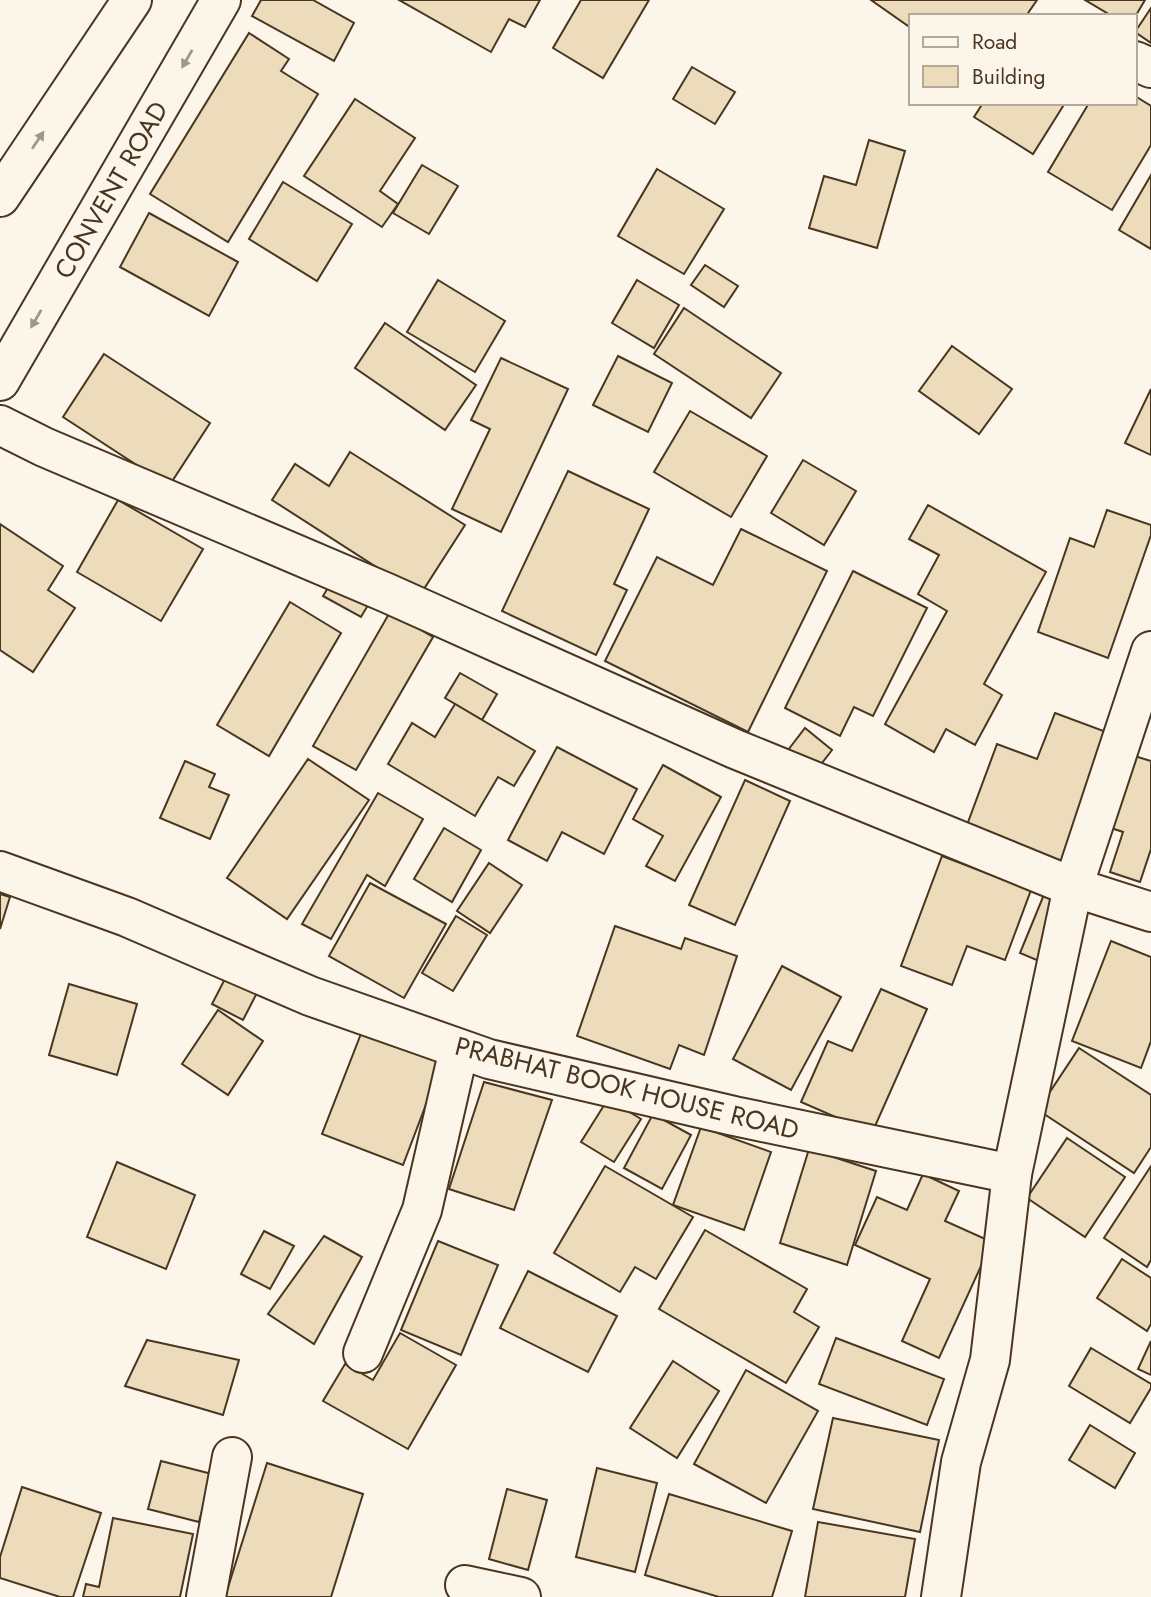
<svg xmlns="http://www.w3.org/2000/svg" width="1151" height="1597" viewBox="0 0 1151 1597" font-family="Jost,sans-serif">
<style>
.building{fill:#ecdcbc;stroke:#4a3520;stroke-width:2}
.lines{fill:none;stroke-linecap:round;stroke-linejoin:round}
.minor-casing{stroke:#4a3520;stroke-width:42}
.major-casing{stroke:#4a3520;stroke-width:42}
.minor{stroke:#fbf6e9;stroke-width:38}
.major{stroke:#fbf6e9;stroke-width:38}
.oneway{fill:#a29684}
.labels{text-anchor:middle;stroke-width:5;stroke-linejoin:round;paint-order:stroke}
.street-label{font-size:26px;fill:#4a3520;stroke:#fbf6e9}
</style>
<rect width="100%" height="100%" fill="#fbf6e9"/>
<g class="building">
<path d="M261,0H313L354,23L334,61L252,16Z"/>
<path d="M399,0H540L525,27L509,19L491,52Z"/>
<path d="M581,0H649L603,78L553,48Z"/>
<path d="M871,0H1037L1026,16H911V28Z"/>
<path d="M1085,0H1145L1135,17L1112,16Z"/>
<path d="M1151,8V43L1135,32Z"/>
<path d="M249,33L289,59L281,71L318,94L228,242L150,194Z"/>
<path d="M692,67L735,92L715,124L673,99Z"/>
<path d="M1135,96L1151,106V145L1112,210L1048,172L1089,103H1135Z"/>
<path d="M355,99L415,138L380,191L398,204L382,227L304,176Z"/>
<path d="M983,103H1065L1033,154L974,117Z"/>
<path d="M869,140L905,151L877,248L809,228L824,176L856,185Z"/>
<path d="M422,165L458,186L429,234L393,213Z"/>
<path d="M657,169L724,209L684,274L618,236Z"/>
<path d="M1151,175V249L1119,230Z"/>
<path d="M283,182L352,224L317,281L249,239Z"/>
<path d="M149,213L238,262L209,316L120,267Z"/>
<path d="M705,265L738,286L724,307L691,285Z"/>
<path d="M438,280L505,321L475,372L407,332Z"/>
<path d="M637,280L679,305L654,348L612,323Z"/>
<path d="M684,308L781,373L751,418L654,354Z"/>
<path d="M385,323L476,385L445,430L355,368Z"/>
<path d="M952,346L1012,389L979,434L919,391Z"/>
<path d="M104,354L210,423L169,486L63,417Z"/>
<path d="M618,356L672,383L648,432L593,405Z"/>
<path d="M501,358L568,389L501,532L452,509L490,429L471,420Z"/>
<path d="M1151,389V455L1125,443Z"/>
<path d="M690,411L767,456L731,517L654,472Z"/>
<path d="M350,452L465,525L420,595L272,500L295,464L329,486Z"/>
<path d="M803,460L856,491L824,545L771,513Z"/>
<path d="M568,471L649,509L614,584L627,590L596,655L502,611Z"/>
<path d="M118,500L203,549L161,621L77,572Z"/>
<path d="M928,505L1046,572L984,684L1002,695L975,745L946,729L934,752L885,724L947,611L918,594L939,555L909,539Z"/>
<path d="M1107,510L1151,525V535L1108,658L1038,632L1070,538L1094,547Z"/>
<path d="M0,524L63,566L48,590L75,608L33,672L0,650Z"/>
<path d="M741,529L827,571L748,732L605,661L657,557L713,585Z"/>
<path d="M853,571L927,608L873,716L854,707L840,736L785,708Z"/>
<path d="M336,574L374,595L361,617L323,596Z"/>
<path d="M290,602L341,633L269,756L217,725Z"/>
<path d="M390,612L433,637L356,770L313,746Z"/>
<path d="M460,673L497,694L482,720L445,698Z"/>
<path d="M455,704L535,751L514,786L498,777L475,816L388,764L412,723L435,737Z"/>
<path d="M1055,713L1109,733L1061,861L967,825L997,744L1037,759Z"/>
<path d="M805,728L832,750L812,776L785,754Z"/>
<path d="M557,747L637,789L604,854L562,832L547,861L508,840Z"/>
<path d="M1128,754L1151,761V849L1140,882L1110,872L1123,832L1105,826Z"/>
<path d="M308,759L369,800L287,919L227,878Z"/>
<path d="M185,761L215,774L209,787L229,795L210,839L160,818Z"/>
<path d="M663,765L721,797L675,881L646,866L663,836L633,819Z"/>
<path d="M745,780L790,801L735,925L689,905Z"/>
<path d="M378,793L423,819L385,886L367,875L331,939L302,924Z"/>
<path d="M444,828L481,850L452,902L414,879Z"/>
<path d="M942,856L1031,890L1005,960L967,946L952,985L901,966Z"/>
<path d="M489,863L522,885L490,933L457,911Z"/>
<path d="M370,883L446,924L404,998L329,956Z"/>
<path d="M1045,892L1064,900L1039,961L1020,953Z"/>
<path d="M0,894L10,897L0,929Z"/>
<path d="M456,916L487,935L453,991L422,973Z"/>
<path d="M615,926L681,949L685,938L737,956L704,1055L679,1045L670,1069L577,1036Z"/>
<path d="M1111,941L1151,957V1041L1141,1068L1072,1041Z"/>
<path d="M782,966L841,997L791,1090L733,1059Z"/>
<path d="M230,969L261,985L243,1020L212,1004Z"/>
<path d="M69,984L137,1004L117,1075L49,1055Z"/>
<path d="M881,989L927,1009L872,1133L801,1102L828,1041L852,1051Z"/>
<path d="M218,1010L263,1041L228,1095L182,1064Z"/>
<path d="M364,1026L444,1057L403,1165L322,1134Z"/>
<path d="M1079,1048L1151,1095V1147L1134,1173L1038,1110Z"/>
<path d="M484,1082L552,1100L514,1210L449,1189Z"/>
<path d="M608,1099L641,1119L614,1162L581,1142Z"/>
<path d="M653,1114L691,1135L662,1189L624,1168Z"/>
<path d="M701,1127L771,1152L744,1230L673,1205Z"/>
<path d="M1067,1138L1125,1177L1085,1237L1027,1198Z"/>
<path d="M809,1149L876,1171L847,1265L780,1243Z"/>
<path d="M117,1162L195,1195L166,1269L87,1237Z"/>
<path d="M605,1166L693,1217L656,1279L635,1267L620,1292L554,1253Z"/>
<path d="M1151,1166V1260L1147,1267L1104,1238Z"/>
<path d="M923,1174L959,1191L945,1221L992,1242L939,1358L902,1341L930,1279L855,1245L877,1197L907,1210Z"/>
<path d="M705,1230L807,1289L794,1312L819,1327L786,1383L659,1309Z"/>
<path d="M264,1231L294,1246L270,1289L241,1274Z"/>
<path d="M324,1236L362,1257L314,1344L268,1314Z"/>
<path d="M438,1241L498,1265L461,1355L401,1330Z"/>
<path d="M1122,1259L1151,1278V1324L1147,1331L1097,1298Z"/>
<path d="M528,1271L617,1316L588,1372L500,1328Z"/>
<path d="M400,1333L456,1365L408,1449L323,1401L345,1364L373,1380Z"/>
<path d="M836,1338L944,1379L927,1425L819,1384Z"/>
<path d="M147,1340L239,1360L223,1415L125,1386Z"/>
<path d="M1151,1341V1375L1138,1369Z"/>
<path d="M1091,1348L1151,1384V1388L1130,1423L1069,1386Z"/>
<path d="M673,1361L719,1391L677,1458L630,1428Z"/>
<path d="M746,1370L818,1411L766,1503L694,1464Z"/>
<path d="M833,1418L939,1440L920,1532L813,1509Z"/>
<path d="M1090,1425L1135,1453L1115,1488L1069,1460Z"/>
<path d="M161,1461L212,1474L199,1522L148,1509Z"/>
<path d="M267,1463L363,1494L331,1597H225Z"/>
<path d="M597,1468L657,1483L635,1572L576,1557Z"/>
<path d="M22,1487L101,1513L73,1597H60L0,1578V1557Z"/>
<path d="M507,1489L547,1500L528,1570L489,1559Z"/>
<path d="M669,1494L792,1531L772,1597H719L645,1575Z"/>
<path d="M113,1518L193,1534L180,1597H83L86,1584L99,1587Z"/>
<path d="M818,1522L915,1539L905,1597H805Z"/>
</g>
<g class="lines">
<defs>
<g id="minor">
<path d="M1135,61L1151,68"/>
<path d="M0,425L44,447L387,593L735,749L1073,887L1151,912"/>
<path d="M0,871L127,917L310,996L489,1059L734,1116L1012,1174L990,1360L961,1462L941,1597"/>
<path d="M1012,1174L1073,887L1151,651"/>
<path d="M363,1353L422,1210L459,1049"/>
<path d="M465,1585L521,1597"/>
<path d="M206,1597L232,1457"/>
</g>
<g id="major">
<path d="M0,197L132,0"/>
<path d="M0,381L221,0"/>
</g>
</defs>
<use href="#minor" class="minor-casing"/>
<use href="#major" class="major-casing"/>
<use href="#minor" class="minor"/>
<use href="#major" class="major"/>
</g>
<defs><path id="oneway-solid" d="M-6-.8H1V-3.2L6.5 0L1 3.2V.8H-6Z" transform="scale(1.75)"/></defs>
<g class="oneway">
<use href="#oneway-solid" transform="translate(187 59) rotate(120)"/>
<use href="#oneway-solid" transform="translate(38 140) rotate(-56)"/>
<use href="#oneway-solid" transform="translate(36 319) rotate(120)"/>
</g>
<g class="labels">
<g class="street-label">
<text transform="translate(111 190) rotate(-60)" y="9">CONVENT ROAD</text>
<text transform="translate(627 1088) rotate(14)" y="9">PRABHAT BOOK HOUSE ROAD</text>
</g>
</g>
<rect x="909" y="14" width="228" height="91" fill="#fbf6e9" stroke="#b4a999" stroke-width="2"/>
<rect x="923" y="37" width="35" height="10" fill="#fbf6e9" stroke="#b4a999" stroke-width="2"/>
<text x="972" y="49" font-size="21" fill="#4a3520">Road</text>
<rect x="923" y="66" width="35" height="21" fill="#ecdcbc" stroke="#b4a999" stroke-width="2"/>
<text x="972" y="84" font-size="21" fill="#4a3520">Building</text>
</svg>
